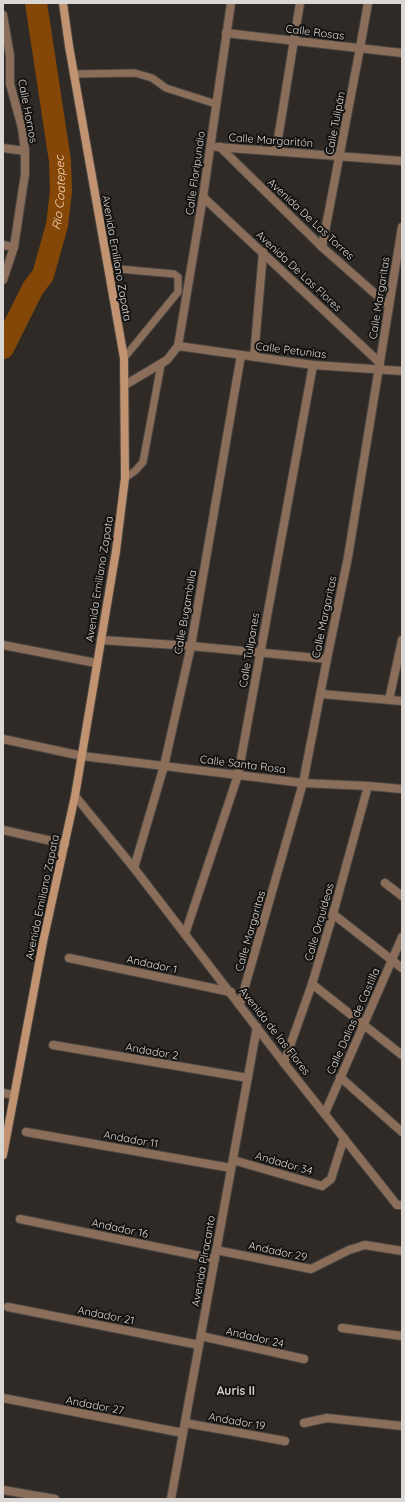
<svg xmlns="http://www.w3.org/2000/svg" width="405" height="1502" viewBox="0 0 405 1502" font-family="Quicksand,sans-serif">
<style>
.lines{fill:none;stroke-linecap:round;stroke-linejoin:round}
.river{stroke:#844707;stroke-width:22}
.service-casing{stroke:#4a4642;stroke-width:9}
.minor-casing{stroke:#4a4642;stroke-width:10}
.tertiary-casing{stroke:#4a4642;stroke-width:10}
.secondary-casing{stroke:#4a4642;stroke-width:10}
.service{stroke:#8b6e59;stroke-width:7}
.minor{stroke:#8b6e59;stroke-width:8}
.tertiary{stroke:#8b6e59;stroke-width:8}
.secondary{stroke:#c19371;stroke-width:8}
.labels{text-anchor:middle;stroke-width:4;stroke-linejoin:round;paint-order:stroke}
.street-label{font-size:11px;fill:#dad7d4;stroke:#151311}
.water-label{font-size:12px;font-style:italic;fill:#ffdabf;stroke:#151311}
.neighbourhood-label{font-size:12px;font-weight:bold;fill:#d6cec9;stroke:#151311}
</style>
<rect width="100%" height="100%" fill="#2f2a26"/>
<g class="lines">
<path class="river" id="s1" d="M3,348L33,288L43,275L57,225L61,191L60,161L36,3"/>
<defs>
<g id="service">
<path d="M74,74L135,73L152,78L166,88L216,104"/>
<path d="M108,268L174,274L178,277V292L124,358"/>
<path d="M125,478L135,471L143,462L161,365"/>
</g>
<g id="minor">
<path d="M226,33L402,53"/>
<path d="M217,147L402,161"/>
<path d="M220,147L322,247L389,306"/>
<path d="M3,148L25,151"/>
<path d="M276,151L300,3"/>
<path d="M203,197L380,363"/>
<path d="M3,245L14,247"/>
<path d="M322,247L360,48L368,3"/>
<path d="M178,346L313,365L402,371"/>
<path d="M254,357L263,252"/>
<path d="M125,385L167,360L178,346L203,197L231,3"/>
<path d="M101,640L191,646L327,659"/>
<path d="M3,645L96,663"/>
<path d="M321,694L402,701"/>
<path d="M389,700L402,640"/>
<path d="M3,739L82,756L303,783L368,786L402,789"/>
<path d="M75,796L134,868L284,1063L397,1205H402"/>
<path d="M3,830L65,844"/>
<path d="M134,868L164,766L191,646L241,355"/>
<path d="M385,883L402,896"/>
<path d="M333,914L402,968"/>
<path d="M185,934L238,775L313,365"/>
<path d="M69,958L231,992"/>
<path d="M312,984L402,1055"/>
<path d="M240,1004L303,783L327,659L348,557L402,227"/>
<path d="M53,1045L248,1078"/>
<path d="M284,1063L312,984L333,914L368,786"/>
<path d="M340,1077L402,1132"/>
<path d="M3,1093L14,1095"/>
<path d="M325,1113L402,937"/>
<path d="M26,1132L231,1168"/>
<path d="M233,1160L322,1186L331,1179L344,1138"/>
<path d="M20,1219L215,1259"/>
<path d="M216,1250L311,1269L349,1250L365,1245L402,1251"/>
<path d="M8,1307L199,1345"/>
<path d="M342,1328L402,1336"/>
<path d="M201,1336L304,1359"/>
<path d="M3,1398L183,1433"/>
<path d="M185,1423L285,1441"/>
<path d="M304,1423L327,1418L402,1426"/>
<path d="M3,1490L55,1499"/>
<path d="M171,1499L257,1027"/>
</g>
<path id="tertiary" d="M3,15L10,56V84L22,128L25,151V174L14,247L3,280"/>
<path id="secondary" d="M3,1155L43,942L75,796L116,551L125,478L124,358L69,46L63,3"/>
</defs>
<use href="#service" class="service-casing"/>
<use href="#minor" class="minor-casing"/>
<use href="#tertiary" class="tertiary-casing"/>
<use href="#secondary" class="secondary-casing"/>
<use href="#service" class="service"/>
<use href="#minor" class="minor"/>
<use href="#tertiary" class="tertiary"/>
<use href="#secondary" class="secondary"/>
</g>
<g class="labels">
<g class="street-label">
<text transform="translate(315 32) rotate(7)" y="4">Calle Rosas</text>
<text transform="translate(28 111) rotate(79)" y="4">Calle Hornos</text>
<text transform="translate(335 123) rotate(-79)" y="4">Calle Tulipán</text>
<text transform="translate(271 140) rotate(4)" y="4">Calle Margaritón</text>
<text transform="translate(195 173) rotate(-82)" y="4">Calle Floripundio</text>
<text transform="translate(311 219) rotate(43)" y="4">Avenida De Las Torres</text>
<text transform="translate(117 258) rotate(80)" y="4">Avenida Emiliano Zapata</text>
<text transform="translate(299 271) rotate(43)" y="4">Avenida De Las Flores</text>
<text transform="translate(379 298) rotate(-81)" y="4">Calle Margaritas</text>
<text transform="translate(291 350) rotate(7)" y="4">Calle Petunias</text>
<text transform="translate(99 579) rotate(-81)" y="4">Avenida Emiliano Zapata</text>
<text transform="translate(185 612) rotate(-80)" y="4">Calle Bugambilia</text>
<text transform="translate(324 617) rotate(-78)" y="4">Calle Margaritas</text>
<text transform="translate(249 650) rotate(-80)" y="4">Calle Tulipanes</text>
<text transform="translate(243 764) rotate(7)" y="4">Calle Santa Rosa</text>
<text transform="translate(42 897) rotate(-78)" y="4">Avenida Emiliano Zapata</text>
<text transform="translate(319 922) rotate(-74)" y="4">Calle Orquídeas</text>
<text transform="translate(250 931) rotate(-74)" y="4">Calle Margaritas</text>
<text transform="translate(152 964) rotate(12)" y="4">Andador 1</text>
<text transform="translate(353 1021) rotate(-66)" y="4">Calle Dalias de Castilla</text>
<text transform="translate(275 1031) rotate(52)" y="4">Avenida de las Flores</text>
<text transform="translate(152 1051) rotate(10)" y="4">Andador 2</text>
<text transform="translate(131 1139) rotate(10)" y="4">Andador 11</text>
<text transform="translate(284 1163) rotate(16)" y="4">Andador 34</text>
<text transform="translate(120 1228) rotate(12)" y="4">Andador 16</text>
<text transform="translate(278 1251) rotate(12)" y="4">Andador 29</text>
<text transform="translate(203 1261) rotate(-80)" y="4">Avenida Piracanto</text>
<text transform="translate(106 1315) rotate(11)" y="4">Andador 21</text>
<text transform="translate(255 1337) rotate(13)" y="4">Andador 24</text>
<text transform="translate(95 1405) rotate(11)" y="4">Andador 27</text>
<text transform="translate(237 1421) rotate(10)" y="4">Andador 19</text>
</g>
<g class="water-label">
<text dy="4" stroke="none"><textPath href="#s1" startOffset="168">Rio Coatepec</textPath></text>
</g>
<g class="neighbourhood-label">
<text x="236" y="1395">Auris II</text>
</g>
</g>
<rect width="405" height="1502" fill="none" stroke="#dad7d4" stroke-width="8"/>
</svg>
